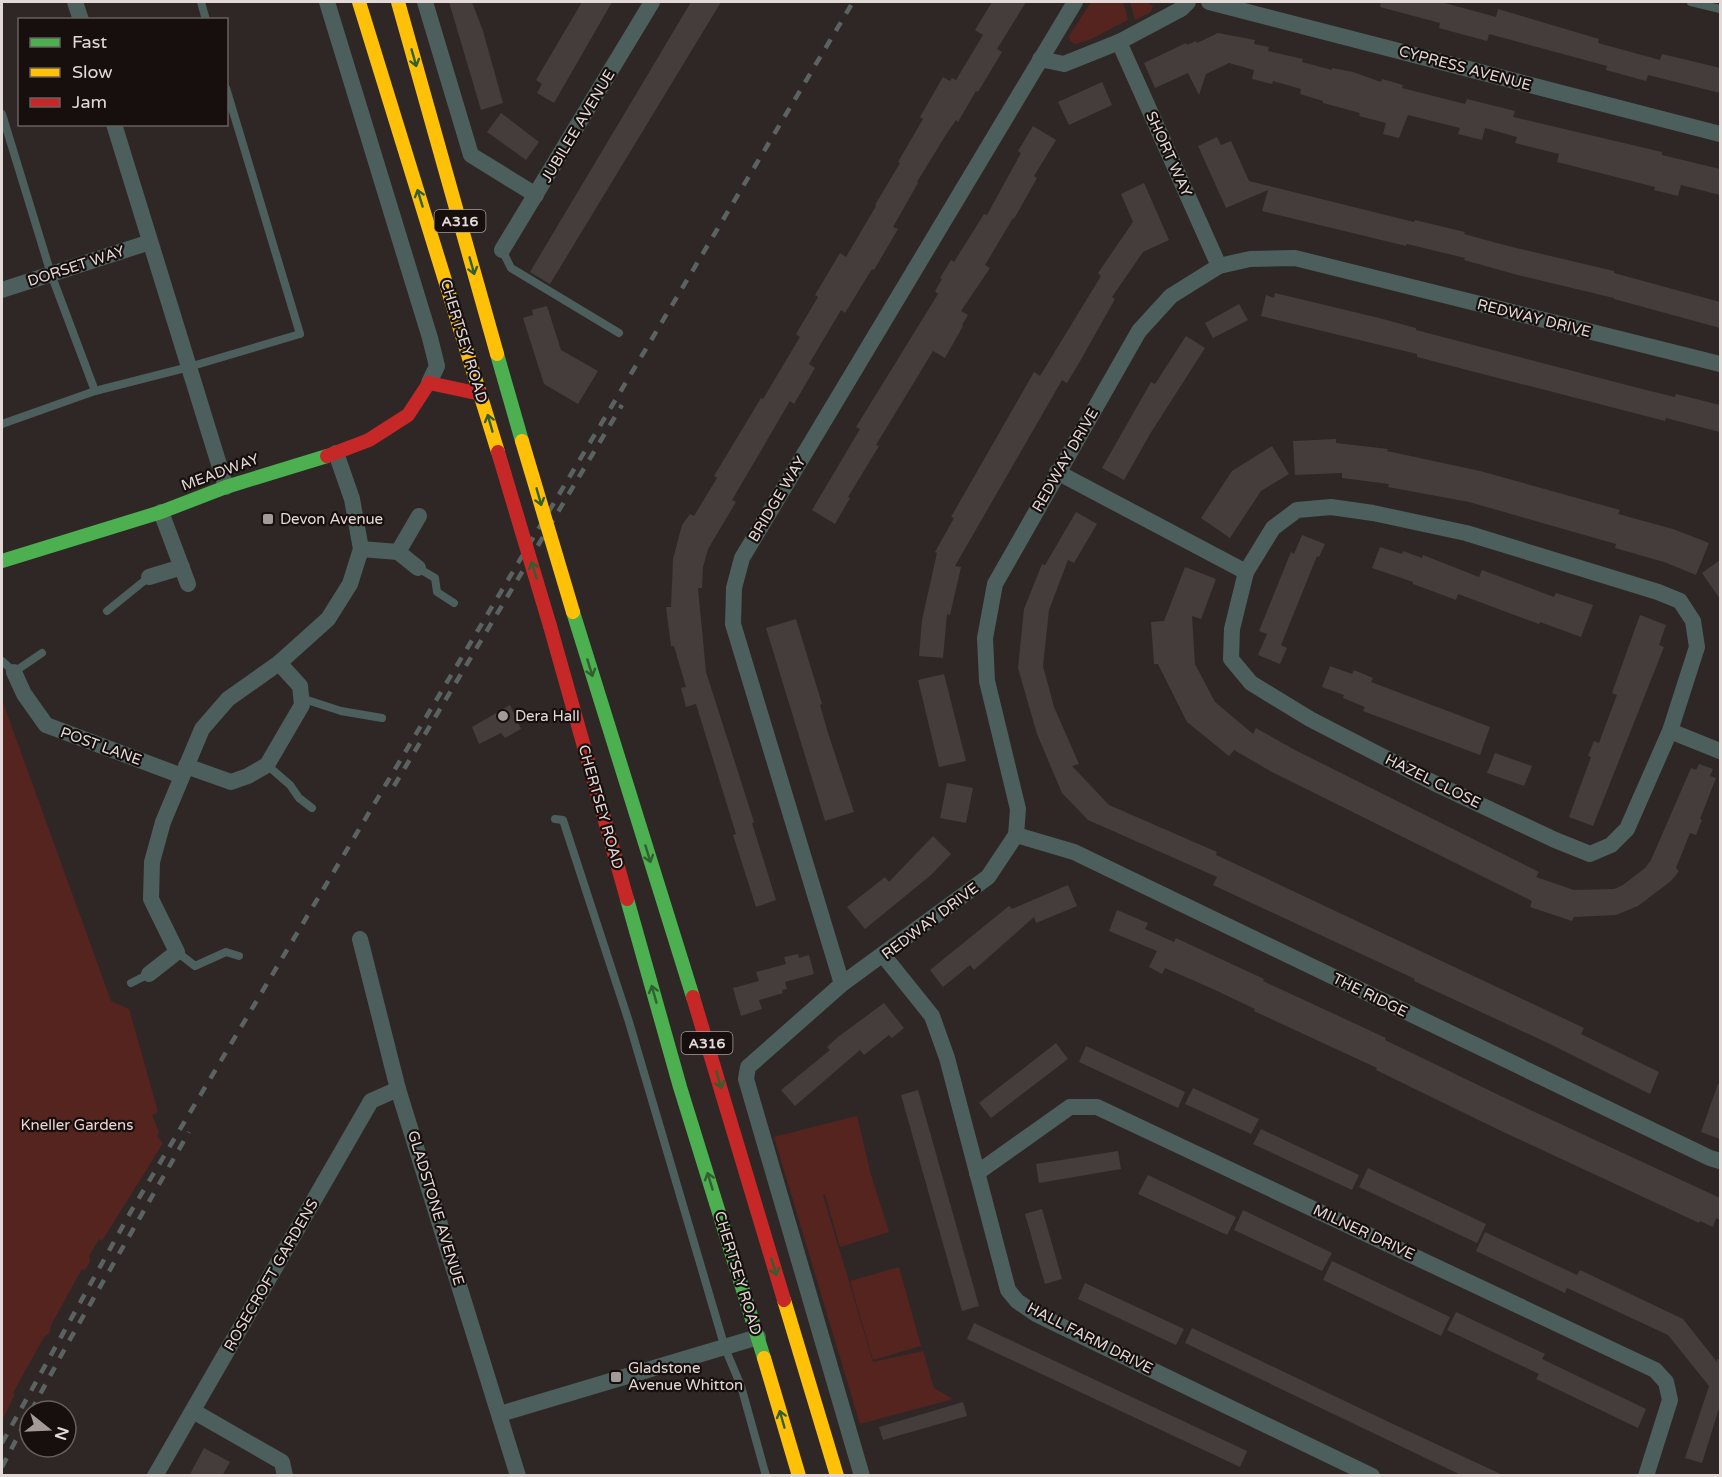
<svg xmlns="http://www.w3.org/2000/svg" width="1722" height="1477" viewBox="0 0 1722 1477" font-family="'Varela Round',sans-serif">
<style>
.green{fill:#55241f}
.building{fill:#443d3c}
.lines{fill:none;stroke-linecap:round;stroke-linejoin:round}
.lane{stroke:#4c5f5c;stroke-width:8}
.street{stroke:#4c5f5c;stroke-width:16}
.fast{stroke:#4caf50;stroke-width:14}
.slow{stroke:#ffc107;stroke-width:14}
.jam{stroke:#c62828;stroke-width:14}
.rail{stroke:#5a6362;stroke-width:4.5;stroke-dasharray:10 10;stroke-linecap:butt}
.slow-bridge{stroke:#ffc107;stroke-width:14}
.jam-bridge{stroke:#c62828;stroke-width:14}
.oneway{stroke:#315f2f}
.poi-dot{fill:#a49b99;stroke:#160f0e;stroke-width:2}
.labels{text-anchor:middle;stroke-width:4.5;stroke-linejoin:round;paint-order:stroke}
.shield{fill:#160f0e;stroke:#a69c9b;stroke-width:1.5}
.shield-label{font-size:14px;font-weight:bold;fill:#e3d9d7}
.street-label{font-size:15px;fill:#e3d9d7;stroke:#160f0e}
.poi-label{font-size:15px;fill:#e3d9d7;stroke:#160f0e;text-anchor:start}
.park-label{font-size:15px;fill:#f0d5d1;stroke:#160f0e}
</style>
<rect width="100%" height="100%" fill="#2f2726"/>
<g class="green">
<path d="M1091,2H1123L1128,20L1089,40L1075,44L1070,41L1069,36Z"/>
<path d="M1130,2H1145L1153,5L1151,12L1135,20Z"/>
<path d="M2,700L111,1001L129,1009L158,1112L152,1115L159,1132L157,1136L163,1143L102,1241L99,1239L89,1256L90,1262L85,1270L82,1269L51,1325L49,1334L44,1337L13,1393L15,1394L2,1421Z"/>
<path d="M857,1116L871,1175L889,1232L840,1247L825,1194L823,1195L873,1362L923,1351L934,1388L953,1399L860,1424L774,1137Z"/>
<path d="M899,1267L921,1346L873,1360L850,1281Z"/>
</g>
<g class="building">
<path d="M449,2H472L483,31L503,103L481,110Z"/>
<path d="M582,2H612L554,103L537,93L542,84L536,80Z"/>
<path d="M691,2H721L550,284L530,272Z"/>
<path d="M992,2H1026L997,49L1002,52L978,92L976,91L958,122L956,120L947,133L917,182L918,183L893,227L898,229L874,270L872,269L845,313L841,310L809,364L815,368L794,404L790,401L732,500L736,502L708,549L703,567L702,588H698L706,672L754,822L752,823L776,900L756,907L733,835L736,834L696,704L686,707L681,688L686,687L674,646H671L666,607H671L673,559L682,525L690,514L694,516L717,478L714,476L761,398L763,399L800,337L796,334L818,297L815,295L840,253L846,257L876,206L875,205L900,163L898,162L923,119L920,117L943,77L950,81L952,78L956,80L983,35L975,30Z"/>
<path d="M1381,2H1441L1496,17L1498,9L1599,39L1598,43L1660,60L1662,54L1708,65L1720,68V93L1648,75L1646,81L1606,70L1607,66L1489,34L1487,41L1439,28L1440,23L1380,7Z"/>
<path d="M1218,33L1255,40L1254,44L1269,47L1268,51L1303,59L1302,62L1332,70V68L1353,72L1381,82L1382,79L1403,85L1402,88L1465,104L1467,99L1515,111L1513,117L1662,152V155L1720,169V195L1681,185L1678,196L1654,190L1655,187L1557,162L1559,154L1515,143L1517,137L1485,128L1482,140L1458,134L1460,128L1408,115L1399,138L1383,134L1386,123L1359,116L1360,113L1323,103V101L1300,94L1301,89L1273,81L1272,84L1252,79L1254,70L1229,63L1206,74L1199,95L1188,73L1155,88L1144,63L1186,43L1187,45L1196,41L1197,43Z"/>
<path d="M1102,82L1112,105L1069,125L1058,102Z"/>
<path d="M501,113L539,142L526,160L487,132Z"/>
<path d="M1033,126L1056,140L1034,176L1037,178L1014,219L1013,218L985,265L990,268L961,311L968,315L962,325L963,326L945,358L933,351L876,445L879,446L848,497L850,498L835,524L812,510L860,429L856,427L938,294L935,291L942,279L940,278L951,260L954,262L984,214L987,215L1021,153L1018,151Z"/>
<path d="M1217,137L1221,145L1231,141L1249,181L1414,222L1415,220L1465,232L1464,234L1508,246L1614,271V273L1658,285L1720,302V328L1614,299V298L1514,274L1464,260L1465,258L1407,244L1406,246L1262,211L1268,190L1226,208L1198,146Z"/>
<path d="M1144,183L1169,240L1143,252L1112,297L1115,299L1079,363L1067,383L1062,380L955,566L961,567L950,615L947,614L943,658L919,656L922,620L937,553L935,552L954,518L951,517L1034,372L1040,376L1101,276L1098,273L1133,222L1121,194Z"/>
<path d="M1275,293L1379,318L1416,328V330L1646,390L1675,397L1676,394L1720,405V432L1666,418L1665,421L1417,357V354L1261,316L1266,295L1274,298Z"/>
<path d="M1239,304L1248,320L1213,338L1205,323Z"/>
<path d="M547,306L561,350L598,371L578,404L544,384L523,318L533,315L532,310Z"/>
<path d="M1186,336L1205,348L1150,434L1124,480L1102,468L1151,382L1155,384Z"/>
<path d="M1336,439V443L1388,449L1387,451L1480,471L1620,510L1618,514L1673,529L1709,543L1696,575L1664,562L1615,548L1616,544L1469,502L1388,487L1389,484L1342,478V473L1295,475L1293,441Z"/>
<path d="M1272,446L1289,474L1261,491L1230,538L1201,518L1232,471Z"/>
<path d="M1076,512L1097,524L1074,563L1068,560L1049,610L1043,666L1054,707L1079,764L1072,766L1109,805L1217,852L1216,855L1242,867L1584,1028L1581,1034L1659,1072L1650,1094L1550,1044L1414,981L1415,979L1213,885L1217,877L1088,820L1062,793L1037,734L1018,668L1024,609L1042,564L1045,565Z"/>
<path d="M1302,535L1325,544L1319,557L1317,556L1281,645L1287,648L1280,664L1258,655L1267,634L1259,631L1291,552L1294,554Z"/>
<path d="M1380,547L1402,554L1403,551L1422,558L1423,555L1479,577L1482,570L1554,597L1556,593L1593,605L1581,637L1540,622L1539,624L1458,594L1456,600L1413,584V582L1372,568Z"/>
<path d="M1720,560V599L1702,573Z"/>
<path d="M1185,567L1216,579L1201,619L1192,616L1195,664L1215,702L1253,734L1256,728L1295,750L1539,872L1536,877L1574,890L1614,889L1623,885L1645,868L1651,860L1691,768L1696,770L1699,764L1713,769L1710,776L1716,778L1700,819L1702,820L1696,835L1690,833L1676,868L1679,871L1671,881L1638,906L1616,915L1574,917L1572,921L1530,907L1532,901L1272,772L1234,750L1229,756L1187,722L1158,664H1154L1151,622L1164,621Z"/>
<path d="M1640,615L1666,625L1659,645L1664,647L1593,826L1569,817L1591,757L1588,756L1594,741L1599,743L1609,716L1617,695L1612,693Z"/>
<path d="M796,619L822,704L820,705L828,733L854,812L825,821L766,628Z"/>
<path d="M1330,666L1352,674L1354,670L1373,678L1371,682L1490,727L1480,755L1363,711L1365,707L1343,698L1344,695L1322,687Z"/>
<path d="M944,674L966,761L939,767L918,680Z"/>
<path d="M510,705L521,729L505,738L501,733L479,744L472,727Z"/>
<path d="M1495,753L1532,766L1524,786L1487,773Z"/>
<path d="M947,783L973,788L966,823L940,818Z"/>
<path d="M933,836L951,854L931,875L865,929L847,907L885,877L889,882Z"/>
<path d="M1068,885L1077,906L1036,923L1034,917L974,970L970,965L943,987L930,970L1009,906L1012,909Z"/>
<path d="M1117,910L1148,923L1145,929L1174,942L1176,938L1223,960L1264,979L1263,981L1386,1038L1385,1040L1507,1099L1720,1198V1220L1716,1218L1713,1227L1700,1221L1699,1223L1497,1129L1376,1070L1377,1068L1254,1011L1255,1009L1215,990L1165,968L1162,974L1149,967L1157,951L1109,931Z"/>
<path d="M798,954L799,958L809,955L814,974L785,982L787,989L782,990L783,993L759,1000L762,1009L741,1016L733,988L759,981L756,972L786,964L784,957Z"/>
<path d="M884,1003L904,1028L892,1038L889,1035L864,1055L860,1050L795,1106L781,1090L830,1050L827,1047L838,1037Z"/>
<path d="M1056,1043L1068,1059L991,1118L979,1103Z"/>
<path d="M1086,1046L1185,1092L1178,1108L1079,1062Z"/>
<path d="M1718,1084H1720V1139L1701,1132Z"/>
<path d="M1193,1088L1259,1119L1251,1134L1185,1104Z"/>
<path d="M918,1090L979,1306L962,1311L901,1095Z"/>
<path d="M1261,1129L1359,1175L1352,1190L1253,1144Z"/>
<path d="M1118,1151L1121,1169L1039,1183L1036,1164Z"/>
<path d="M1368,1168L1486,1224L1477,1243L1359,1187Z"/>
<path d="M1148,1175L1236,1217L1227,1235L1138,1194Z"/>
<path d="M1042,1209L1062,1279L1045,1284L1025,1214Z"/>
<path d="M1243,1210L1332,1253L1322,1271L1234,1230Z"/>
<path d="M1485,1232L1577,1275L1580,1270L1683,1319L1717,1362V1359L1720,1360V1405L1702,1463L1685,1458L1709,1386L1668,1335L1567,1288L1565,1293L1476,1251Z"/>
<path d="M1332,1261L1450,1317L1441,1336L1323,1280Z"/>
<path d="M1085,1283L1184,1329L1176,1345L1078,1299Z"/>
<path d="M1456,1312L1545,1354L1542,1359L1646,1409L1638,1428L1536,1379L1539,1374L1447,1330Z"/>
<path d="M974,1323L1247,1451L1240,1467L967,1339Z"/>
<path d="M1192,1328L1393,1424L1505,1476H1463L1392,1442L1185,1343Z"/>
<path d="M963,1402L967,1416L883,1440L879,1427Z"/>
<path d="M204,1448L230,1462L222,1476H189Z"/>
</g>
<g class="lines">
<g class="lane">
<path d="M201,2L206,20"/>
<path d="M1691,2L1720,9"/>
<path d="M2,114L51,274L95,391"/>
<path d="M502,250L511,268L619,333"/>
<path d="M2,424L95,391L189,367L300,334L226,88"/>
<path d="M418,568L435,578L437,592L454,603"/>
<path d="M107,611L149,577"/>
<path d="M2,661L14,672L42,653"/>
<path d="M301,698L341,711L382,718"/>
<path d="M267,765L290,785L299,798L312,808"/>
<path d="M555,819L563,820L629,1022L725,1348L741,1386L766,1476"/>
<path d="M177,952L195,966L226,952L239,956"/>
<path d="M131,983L149,974"/>
</g>
<g class="street">
<path d="M75,2L81,20"/>
<path d="M327,2L430,338L437,366L429,383"/>
<path d="M425,2L471,155L536,195"/>
<path d="M1209,2L1720,134"/>
<path d="M1119,42L1219,266"/>
<path d="M1040,59L1064,64L1119,42L1181,9L1188,2"/>
<path d="M114,124L226,487"/>
<path d="M502,250L652,2"/>
<path d="M2,290L150,242"/>
<path d="M1057,472L1246,572"/>
<path d="M1331,507L1373,513L1466,533L1658,592L1680,601L1693,621L1697,647L1670,731L1627,829L1611,845L1590,854L1555,840L1434,783L1310,719L1251,683L1231,659L1232,629L1246,572L1273,528L1297,510Z"/>
<path d="M161,512L188,584"/>
<path d="M361,549L398,552L419,516"/>
<path d="M398,552L418,568"/>
<path d="M149,577L182,567"/>
<path d="M14,672L24,694L46,725L182,776"/>
<path d="M1670,731L1720,751"/>
<path d="M186,766L231,782L248,776L267,765L302,705L300,686L279,663"/>
<path d="M1016,835L1074,852L1710,1158L1720,1161"/>
<path d="M360,939L398,1089L518,1476"/>
<path d="M883,955L932,1016L947,1058L1008,1290L1017,1301L1036,1314L1372,1476"/>
<path d="M149,974L177,952L151,899L152,862L163,822L202,729L228,699L279,663L328,619L350,584L361,549L352,499L336,453"/>
<path d="M842,984L733,624L734,588L742,558L1075,2"/>
<path d="M977,1173L1070,1107H1097L1655,1370L1666,1382L1670,1400L1646,1476"/>
<path d="M193,1411L282,1462L285,1476"/>
<path d="M500,1414L758,1337"/>
<path d="M155,1476L371,1101L398,1089"/>
<path d="M862,1476L746,1079L748,1067L842,984L988,877L1016,835L1018,809L987,681L985,638L995,584L1139,331L1171,296L1219,266L1250,259L1295,258L1720,364"/>
</g>
<g class="fast">
<path d="M497,354L522,441"/>
<path d="M2,561L161,512L226,487L327,456"/>
<path d="M573,612L693,997"/>
<path d="M627,899L680,1087L764,1358"/>
</g>
<g class="slow">
<path d="M359,2L498,452"/>
<path d="M398,2L497,354"/>
<path d="M784,1300L837,1476"/>
<path d="M764,1358L799,1476"/>
</g>
<g class="jam">
<path d="M327,456L369,440L408,415L429,383L481,394"/>
<path d="M550,626L627,899"/>
<path d="M693,997L784,1300"/>
</g>
<g class="rail">
<path d="M394,786L622,405"/>
<path d="M31,1411L69,1341L189,1132"/>
<path d="M2,1443L130,1213L853,2"/>
<path d="M2,1467L30,1413"/>
</g>
<path class="slow-bridge" d="M522,441L573,612"/>
<path class="jam-bridge" d="M498,452L550,626"/>
</g>
<defs><path id="oneway-shaft" d="M-6 0H5M1.5-3L5.5 0L1.5 3" fill="none" stroke-width="1.6" stroke-linecap="round" stroke-linejoin="round" transform="scale(1.5)"/></defs>
<g class="oneway">
<use href="#oneway-shaft" transform="translate(414 58) rotate(74)"/>
<use href="#oneway-shaft" transform="translate(420 198) rotate(-107)"/>
<use href="#oneway-shaft" transform="translate(472 266) rotate(74)"/>
<use href="#oneway-shaft" transform="translate(490 423) rotate(-106)"/>
<use href="#oneway-shaft" transform="translate(539 497) rotate(74)"/>
<use href="#oneway-shaft" transform="translate(534 570) rotate(-107)"/>
<use href="#oneway-shaft" transform="translate(590 668) rotate(73)"/>
<use href="#oneway-shaft" transform="translate(648 854) rotate(73)"/>
<use href="#oneway-shaft" transform="translate(654 994) rotate(-106)"/>
<use href="#oneway-shaft" transform="translate(719 1080) rotate(73)"/>
<use href="#oneway-shaft" transform="translate(710 1181) rotate(-107)"/>
<use href="#oneway-shaft" transform="translate(774 1267) rotate(73)"/>
<use href="#oneway-shaft" transform="translate(782 1419) rotate(-106)"/>
</g>
<g class="poi-dot">
<rect x="262" y="513" width="12" height="12" rx="3"/>
<circle cx="503" cy="716" r="6"/>
<rect x="610" y="1371" width="12" height="12" rx="3"/>
</g>
<g class="labels">
<g class="shield">
<rect x="434.5" y="210" width="51" height="22" rx="4.5"/>
<rect x="681.5" y="1032" width="51" height="22" rx="4.5"/>
</g>
<g class="shield-label">
<text x="460" y="226">A316</text>
<text x="707" y="1048">A316</text>
</g>
<g class="street-label">
<text transform="translate(1465 68) rotate(15)" y="5">CYPRESS AVENUE</text>
<text transform="translate(578 126) rotate(-59)" y="5">JUBILEE AVENUE</text>
<text transform="translate(1169 154) rotate(66)" y="5">SHORT WAY</text>
<text transform="translate(76 266) rotate(-18)" y="5">DORSET WAY</text>
<text transform="translate(1534 318) rotate(14)" y="5">REDWAY DRIVE</text>
<text transform="translate(464 341) rotate(73)" y="5">CHERTSEY ROAD</text>
<text transform="translate(1065 460) rotate(-60)" y="5">REDWAY DRIVE</text>
<text transform="translate(220 472) rotate(-20)" y="5">MEADWAY</text>
<text transform="translate(777 499) rotate(-59)" y="5">BRIDGE WAY</text>
<text transform="translate(101 746) rotate(20)" y="5">POST LANE</text>
<text transform="translate(1433 781) rotate(26)" y="5">HAZEL CLOSE</text>
<text transform="translate(601 807) rotate(74)" y="5">CHERTSEY ROAD</text>
<text transform="translate(930 921) rotate(-37)" y="5">REDWAY DRIVE</text>
<text transform="translate(1370 995) rotate(26)" y="5">THE RIDGE</text>
<text transform="translate(436 1208) rotate(73)" y="5">GLADSTONE AVENUE</text>
<text transform="translate(1364 1232) rotate(25)" y="5">MILNER DRIVE</text>
<text transform="translate(738 1273) rotate(73)" y="5">CHERTSEY ROAD</text>
<text transform="translate(271 1275) rotate(-60)" y="5">ROSECROFT GARDENS</text>
<text transform="translate(1090 1338) rotate(27)" y="5">HALL FARM DRIVE</text>
</g>
<g class="poi-label">
<text x="280" y="524">Devon Avenue</text>
<text x="515" y="721">Dera Hall</text>
<text x="628" y="1373">Gladstone<tspan x="628" dy="17">Avenue Whitton</tspan></text>
</g>
<g class="park-label">
<text x="77" y="1130">Kneller Gardens</text>
</g>
</g>
<rect width="1722" height="1477" fill="none" stroke="#e3d9d7" stroke-width="6"/>
<rect x="18" y="18" width="210" height="108" fill="#160f0e" stroke="#68605e" stroke-width="1.5"/>
<rect x="30" y="38" width="30" height="9" fill="#4caf50" stroke="#68605e" stroke-width="1.5"/>
<text x="72" y="48" font-size="18" fill="#e3d9d7">Fast</text>
<rect x="30" y="68" width="30" height="9" fill="#ffc107" stroke="#68605e" stroke-width="1.5"/>
<text x="72" y="78" font-size="18" fill="#e3d9d7">Slow</text>
<rect x="30" y="98" width="30" height="9" fill="#c62828" stroke="#68605e" stroke-width="1.5"/>
<text x="72" y="108" font-size="18" fill="#e3d9d7">Jam</text>
<g transform="translate(48 1429) rotate(108)"><circle r="28" fill="#160f0e" stroke="#68605e" stroke-width="1.5"/>
<path d="M0-4.5L10 22L0 15L-10 22Z" fill="#a49b99"/>
<text y="-9" font-size="16" font-weight="bold" text-anchor="middle" fill="#e3d9d7">N</text>
</g>
</svg>
